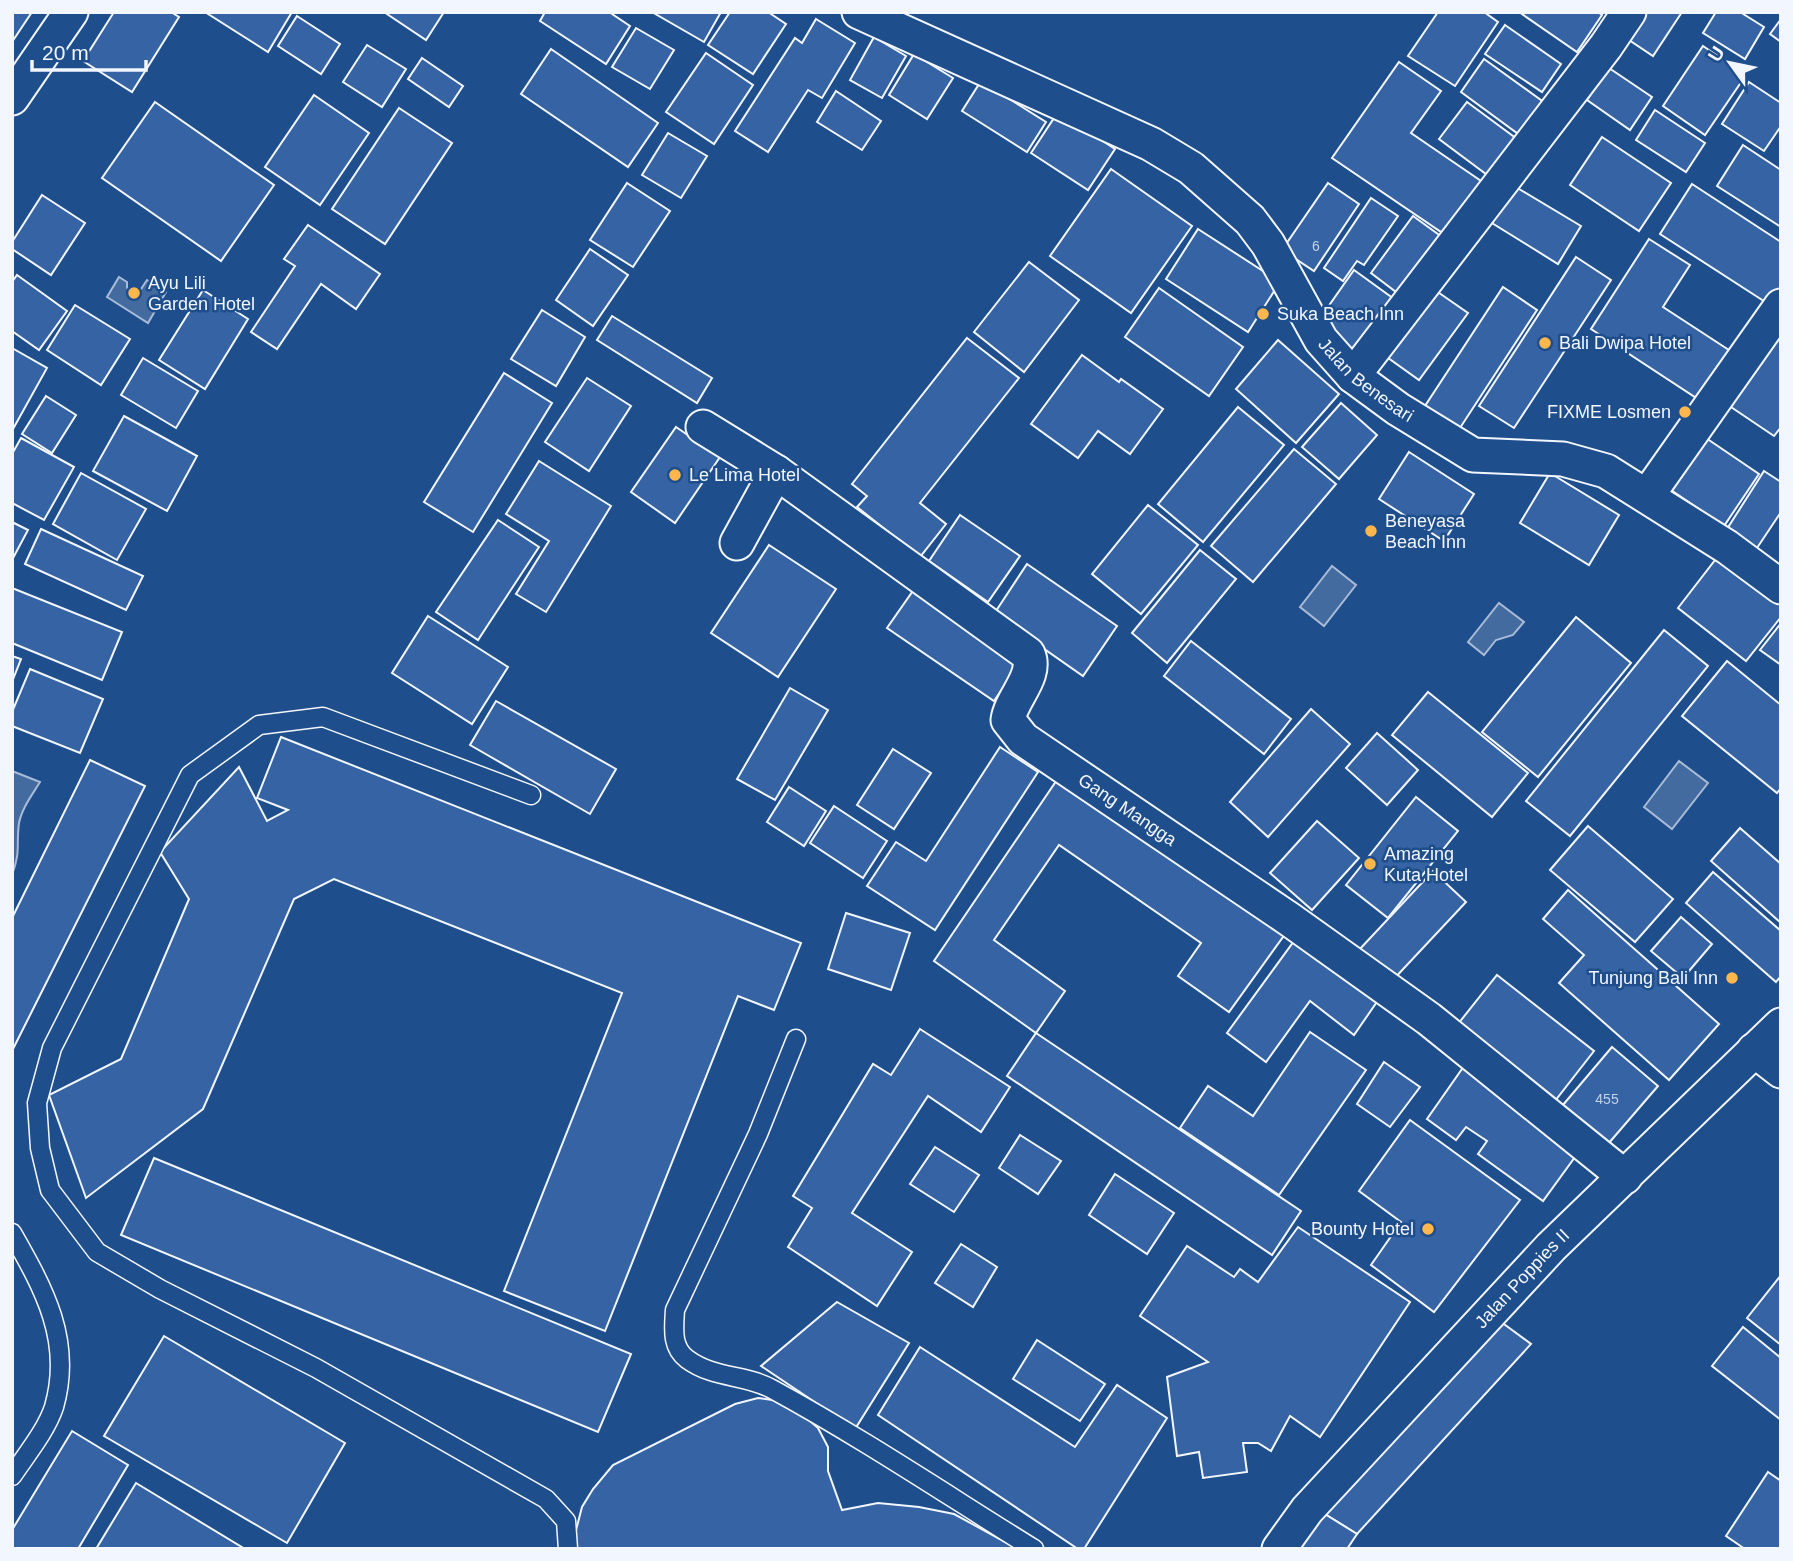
<svg xmlns="http://www.w3.org/2000/svg" width="1793" height="1561" viewBox="0 0 1793 1561" font-family="Helvetica,sans-serif">
<style>
.water{fill:#446ba0;stroke:#a8bbd7;stroke-width:2}
.building{fill:#3563a3;stroke:#f2f6ff;stroke-width:2}
.lines{fill:none;stroke-linecap:round;stroke-linejoin:round}
.service-casing{stroke:#f2f6ff;stroke-width:21}
.minor-casing{stroke:#f2f6ff;stroke-width:37}
.service{stroke:#1f4e8c;stroke-width:18}
.minor{stroke:#1f4e8c;stroke-width:33}
.poi-dot{fill:#ffb74d;stroke:#1f4e8c;stroke-width:2.5}
.labels{text-anchor:middle;stroke-width:5;stroke-linejoin:round;paint-order:stroke}
.number-label{font-size:14px;fill:#c3d1e8}
.poi-label{font-size:18px;fill:#f2f6ff;stroke:#1f4e8c;text-anchor:start}
.street-label{font-size:18px;fill:#f2f6ff;stroke:#1f4e8c}
</style>
<rect width="100%" height="100%" fill="#1f4e8c"/>
<g class="water">
<path d="M119,277L127,282V288L133,291L141,289L147,280L166,292L148,323L107,297Z"/>
<path d="M1332,566L1356,585L1324,626L1300,607Z"/>
<path d="M1499,603L1524,622L1513,635L1496,640L1484,655L1468,642Z"/>
<path d="M1679,761L1708,783L1672,829L1644,807Z"/>
<path d="M12,771L40,782C32,795 22,808 19,823C16,845 21,851 12,875Z"/>
</g>
<g class="building">
<path d="M12,12H32L12,42Z"/>
<path d="M114,12H171L179,17L132,92L83,61Z"/>
<path d="M205,12H292L268,52Z"/>
<path d="M384,12H444L426,40Z"/>
<path d="M545,12H609L630,26L606,64L540,21Z"/>
<path d="M652,12H721L704,42Z"/>
<path d="M730,12H768L786,24L753,74L708,45Z"/>
<path d="M1438,12H1484L1498,22L1455,86L1408,56Z"/>
<path d="M1519,12H1598L1602,15L1577,52Z"/>
<path d="M1630,12H1682L1653,56L1617,32Z"/>
<path d="M1716,12H1740L1764,27L1745,59L1703,33Z"/>
<path d="M297,16L340,44L321,74L278,46Z"/>
<path d="M816,19L855,43L822,98L808,90L768,152L735,131L795,38L802,43Z"/>
<path d="M1781,19V42L1770,34Z"/>
<path d="M1505,25L1561,64L1542,92L1485,54Z"/>
<path d="M636,28L674,50L650,89L612,67Z"/>
<path d="M874,37L906,56L882,98L850,80Z"/>
<path d="M367,45L406,69L382,107L343,82Z"/>
<path d="M1703,46L1746,75L1705,135L1663,106Z"/>
<path d="M551,49L658,123L628,167L521,94Z"/>
<path d="M706,53L753,85L714,144L666,112Z"/>
<path d="M914,54L953,78L927,119L889,95Z"/>
<path d="M422,58L463,86L449,107L408,79Z"/>
<path d="M1484,59L1545,103L1521,136L1461,92Z"/>
<path d="M1399,62L1441,91L1411,133L1484,183L1447,236L1332,158Z"/>
<path d="M1609,68L1652,97L1630,130L1587,100Z"/>
<path d="M981,81L1046,122L1027,152L962,111Z"/>
<path d="M1749,82L1781,103V126L1764,151L1722,124Z"/>
<path d="M836,91L881,121L862,150L817,122Z"/>
<path d="M314,95L369,133L320,205L265,167Z"/>
<path d="M155,102L274,185L221,261L102,178Z"/>
<path d="M1467,102L1517,139L1490,177L1439,139Z"/>
<path d="M399,108L452,143L385,244L332,209Z"/>
<path d="M1655,110L1705,143L1686,172L1636,140Z"/>
<path d="M1058,112L1115,149L1088,190L1031,153Z"/>
<path d="M668,133L707,156L681,198L642,175Z"/>
<path d="M1602,137L1671,183L1639,231L1570,185Z"/>
<path d="M1743,145L1781,170V227L1717,186Z"/>
<path d="M1111,169L1192,226L1131,313L1050,256Z"/>
<path d="M627,183L670,211L633,267L590,240Z"/>
<path d="M1328,183L1359,204L1314,271L1282,250Z"/>
<path d="M1509,183L1581,226L1558,264L1487,220Z"/>
<path d="M1692,184L1781,242V296L1773,307L1660,234Z"/>
<path d="M42,195L85,223L51,275L12,249V242Z"/>
<path d="M1371,198L1398,216L1364,265L1357,261L1343,281L1324,268Z"/>
<path d="M1413,216L1442,237L1400,295L1371,273Z"/>
<path d="M308,225L380,274L356,309L321,284L277,349L251,332L295,266L284,259Z"/>
<path d="M1198,229L1280,282L1248,332L1166,279Z"/>
<path d="M1649,239L1690,265L1663,307L1735,354L1704,403L1591,329Z"/>
<path d="M590,249L628,275L593,326L556,300Z"/>
<path d="M1576,257L1611,280L1514,428L1479,406Z"/>
<path d="M1029,262L1079,300L1024,372L974,332Z"/>
<path d="M1354,270L1394,299L1357,353L1316,324Z"/>
<path d="M17,275L67,311L39,350L12,331V282Z"/>
<path d="M1503,287L1537,310L1458,431L1423,409Z"/>
<path d="M1159,288L1243,347L1209,396L1125,337Z"/>
<path d="M1432,288L1468,313L1419,380L1384,355Z"/>
<path d="M203,290L248,319L205,389L159,360Z"/>
<path d="M75,305L130,339L101,385L47,350Z"/>
<path d="M542,310L585,337L556,386L511,359Z"/>
<path d="M612,316L712,378L697,403L597,340Z"/>
<path d="M1781,325V427L1774,436L1728,405Z"/>
<path d="M967,338L1019,378L920,503L946,524L920,557L857,507L867,496L852,484Z"/>
<path d="M1278,340L1339,394L1296,443L1236,389Z"/>
<path d="M12,348L47,368L13,429H12Z"/>
<path d="M1082,355L1119,382L1121,379L1163,409L1130,454L1098,431L1078,458L1031,424Z"/>
<path d="M143,358L198,391L176,428L121,395Z"/>
<path d="M504,373L552,403L473,532L424,502Z"/>
<path d="M587,378L631,406L589,471L545,442Z"/>
<path d="M46,396L76,415L52,453L22,434Z"/>
<path d="M1341,403L1377,435L1339,479L1302,447Z"/>
<path d="M1238,407L1284,445L1203,542L1158,504Z"/>
<path d="M124,416L197,456L167,511L93,471Z"/>
<path d="M676,427L720,457L675,523L631,492Z"/>
<path d="M1703,436L1759,474L1724,526L1668,488Z"/>
<path d="M21,438L74,467L44,520L12,503V454Z"/>
<path d="M1294,449L1336,484L1253,582L1211,546Z"/>
<path d="M1409,452L1474,494L1444,541L1379,499Z"/>
<path d="M539,461L611,506L546,612L516,594L549,541L506,514Z"/>
<path d="M1764,471L1781,482V512L1757,548L1727,529Z"/>
<path d="M81,473L146,509L117,560L53,524Z"/>
<path d="M1550,473L1619,515L1589,565L1520,523Z"/>
<path d="M1148,505L1198,545L1141,614L1092,574Z"/>
<path d="M960,515L1020,556L988,602L929,561Z"/>
<path d="M498,520L539,547L478,640L436,612Z"/>
<path d="M12,522L28,530L12,560Z"/>
<path d="M41,529L143,576L126,610L25,564Z"/>
<path d="M769,545L836,589L778,677L711,633Z"/>
<path d="M1200,550L1236,579L1167,663L1132,633Z"/>
<path d="M1719,555L1781,604V617L1746,661L1678,608Z"/>
<path d="M1027,564L1117,626L1083,676L994,614Z"/>
<path d="M12,588L122,632L102,680L12,643Z"/>
<path d="M915,588L1022,660L994,701L887,628Z"/>
<path d="M428,616L508,667L472,724L392,673Z"/>
<path d="M1576,617L1631,663L1538,777L1482,732Z"/>
<path d="M1781,623V665L1760,650Z"/>
<path d="M1664,630L1708,666L1570,836L1526,801Z"/>
<path d="M1191,641L1291,719L1264,754L1164,676Z"/>
<path d="M12,656L21,659L12,682Z"/>
<path d="M1727,661L1781,705V788L1777,793L1682,716Z"/>
<path d="M30,669L103,699L80,753L12,726V712Z"/>
<path d="M790,688L828,710L775,800L737,779Z"/>
<path d="M1428,692L1528,773L1492,817L1392,735Z"/>
<path d="M496,701L616,769L590,814L470,745Z"/>
<path d="M1311,709L1350,744L1268,837L1230,802Z"/>
<path d="M1377,733L1418,770L1387,805L1346,768Z"/>
<path d="M281,737L801,943L774,1010L738,996L605,1331L504,1291L622,993L334,879L294,899L203,1109L86,1198L49,1095L121,1059L189,899L160,852L239,767L267,821L288,810L257,798Z"/>
<path d="M1000,747L1038,772L935,930L867,886L896,842L926,861Z"/>
<path d="M893,749L931,773L894,829L857,805Z"/>
<path d="M90,760L145,786L12,1051V918Z"/>
<path d="M1061,774L1288,930L1229,1012L1178,976L1201,943L1059,845L994,940L1065,991L1036,1033L934,961Z"/>
<path d="M789,787L826,811L804,846L767,822Z"/>
<path d="M1416,797L1458,831L1388,918L1346,885Z"/>
<path d="M834,806L887,841L863,878L810,843Z"/>
<path d="M1317,821L1359,858L1312,910L1270,873Z"/>
<path d="M1588,826L1673,899L1635,942L1550,870Z"/>
<path d="M1740,828L1781,864V923L1711,861Z"/>
<path d="M1433,871L1466,902L1391,982L1358,951Z"/>
<path d="M1713,872L1781,931V976L1776,982L1686,903Z"/>
<path d="M1568,890L1719,1024L1669,1080L1559,983L1584,955L1543,919Z"/>
<path d="M846,913L910,933L891,990L828,969Z"/>
<path d="M1681,917L1712,944L1683,978L1651,951Z"/>
<path d="M1297,937L1381,996L1354,1035L1310,1001L1266,1062L1227,1033Z"/>
<path d="M1497,975L1594,1051L1551,1106L1454,1029Z"/>
<path d="M920,1029L1010,1087L981,1132L928,1096L852,1213L912,1252L877,1306L788,1247L812,1208L793,1196L873,1064L891,1075Z"/>
<path d="M1310,1032L1366,1070L1279,1195L1180,1128L1208,1086L1253,1116Z"/>
<path d="M1036,1033L1301,1211L1272,1255L1007,1076Z"/>
<path d="M1612,1047L1658,1086L1602,1151L1557,1112Z"/>
<path d="M1469,1059L1583,1146L1543,1201L1478,1154L1487,1141L1466,1127L1456,1140L1427,1119Z"/>
<path d="M1384,1062L1420,1087L1390,1127L1357,1104Z"/>
<path d="M1410,1120L1520,1200L1434,1312L1371,1265L1401,1222L1359,1191Z"/>
<path d="M1020,1135L1061,1161L1038,1194L999,1168Z"/>
<path d="M935,1147L979,1175L954,1212L910,1184Z"/>
<path d="M154,1158L631,1354L598,1432L121,1235Z"/>
<path d="M1115,1174L1174,1213L1147,1254L1089,1215Z"/>
<path d="M1298,1227L1410,1302L1320,1437L1290,1416L1271,1451L1258,1443H1243L1247,1472L1203,1478L1199,1452L1177,1456L1167,1377L1208,1362L1140,1316L1187,1246L1234,1277L1240,1269L1258,1282Z"/>
<path d="M961,1244L997,1267L973,1307L935,1283Z"/>
<path d="M1781,1275V1345L1747,1318Z"/>
<path d="M837,1302L909,1343L855,1429L761,1366Z"/>
<path d="M1493,1316L1531,1344L1357,1534L1320,1511Z"/>
<path d="M1743,1327L1781,1358V1420L1712,1366Z"/>
<path d="M164,1336L345,1443L287,1543L104,1436Z"/>
<path d="M1037,1340L1105,1384L1080,1421L1013,1379Z"/>
<path d="M920,1347L1075,1447L1117,1385L1167,1418L1084,1549H1078L878,1415Z"/>
<path d="M758,1398L779,1401L797,1410L818,1428L828,1447V1471L842,1510L878,1503L919,1507L954,1514L1018,1549H577L575,1534L582,1507L593,1489L613,1465L735,1404Z"/>
<path d="M72,1431L128,1465L78,1549H12V1530Z"/>
<path d="M1768,1472L1781,1481V1549H1745L1726,1536Z"/>
<path d="M136,1483L245,1549H96Z"/>
<path d="M1320,1511L1357,1534L1347,1549H1296Z"/>
</g>
<g class="lines">
<defs>
<g id="service">
<path d="M531,795L323,717L259,725L190,775L52,1048L37,1103L40,1148L50,1190L97,1252L160,1289L316,1368L546,1499L566,1521L568,1549"/>
<path d="M796,1039L758,1134L675,1310C674,1328 671,1347 687,1359C714,1379 745,1374 772,1389C862,1438 947,1495 1034,1549"/>
<path d="M12,1233C44,1289 73,1341 54,1407C46,1431 26,1455 12,1476"/>
</g>
<g id="minor">
<path id="s1" d="M859,12L1151,144L1191,168L1250,220L1268,244L1321,340L1353,376L1398,409L1473,455L1563,459L1606,471L1727,547L1781,587"/>
<path d="M12,98L71,12"/>
<path d="M1353,376L1606,46L1629,12"/>
<path id="s2" d="M703,427L776,472L1028,654C1038,676 1011,698 1008,720L1023,739L1289,919L1429,1019L1625,1177"/>
<path d="M1647,496L1781,306"/>
<path d="M737,543L776,472"/>
<path d="M1754,1050L1781,1071"/>
<path id="s3" d="M1279,1549L1307,1510L1551,1247L1781,1025"/>
</g>
</defs>
<use href="#service" class="service-casing"/>
<use href="#minor" class="minor-casing"/>
<use href="#service" class="service"/>
<use href="#minor" class="minor"/>
</g>
<g class="poi-dot">
<circle cx="134" cy="293" r="7"/>
<circle cx="1263" cy="314" r="7"/>
<circle cx="1545" cy="343" r="7"/>
<circle cx="1685" cy="412" r="7"/>
<circle cx="675" cy="475" r="7"/>
<circle cx="1371" cy="531" r="7"/>
<circle cx="1370" cy="864" r="7"/>
<circle cx="1732" cy="978" r="7"/>
<circle cx="1428" cy="1229" r="7"/>
</g>
<g class="labels">
<g class="number-label">
<text x="1316" y="251">6</text>
<text x="1607" y="1104">455</text>
</g>
<g class="poi-label">
<text x="148" y="289">Ayu Lili<tspan x="148" dy="21">Garden Hotel</tspan></text>
<text x="1277" y="320">Suka Beach Inn</text>
<text x="1559" y="349">Bali Dwipa Hotel</text>
<text x="1671" y="418" text-anchor="end">FIXME Losmen</text>
<text x="689" y="481">Le Lima Hotel</text>
<text x="1385" y="527">Beneyasa<tspan x="1385" dy="21">Beach Inn</tspan></text>
<text x="1384" y="860">Amazing<tspan x="1384" dy="21">Kuta Hotel</tspan></text>
<text x="1718" y="984" text-anchor="end">Tunjung Bali Inn</text>
<text x="1414" y="1235" text-anchor="end">Bounty Hotel</text>
</g>
<g class="street-label">
<text dy="6" stroke="none"><textPath href="#s1" startOffset="646">Jalan Benesari</textPath></text>
<text dy="6" stroke="none"><textPath href="#s2" startOffset="618">Gang Mangga</textPath></text>
<text dy="6" stroke="none"><textPath href="#s3" startOffset="364">Jalan Poppies II</textPath></text>
</g>
</g>
<rect width="1793" height="1561" fill="none" stroke="#f2f6ff" stroke-width="28"/>
<g transform="translate(1730 63) rotate(303)" stroke="#1f4e8c" stroke-width="5" paint-order="stroke">
<path d="M0-5L12 26L0 18L-12 26Z" fill="#f2f6ff"/>
<text y="-10" font-size="19" font-weight="bold" text-anchor="middle" fill="#f2f6ff">U</text>
</g>
<path d="M32 60v10h114v-10" fill="none" stroke="#f2f6ff" stroke-width="3.5"/>
<text x="42" y="60" font-size="21" fill="#f2f6ff" stroke="#1f4e8c" stroke-width="5" paint-order="stroke">20 m</text>
</svg>
